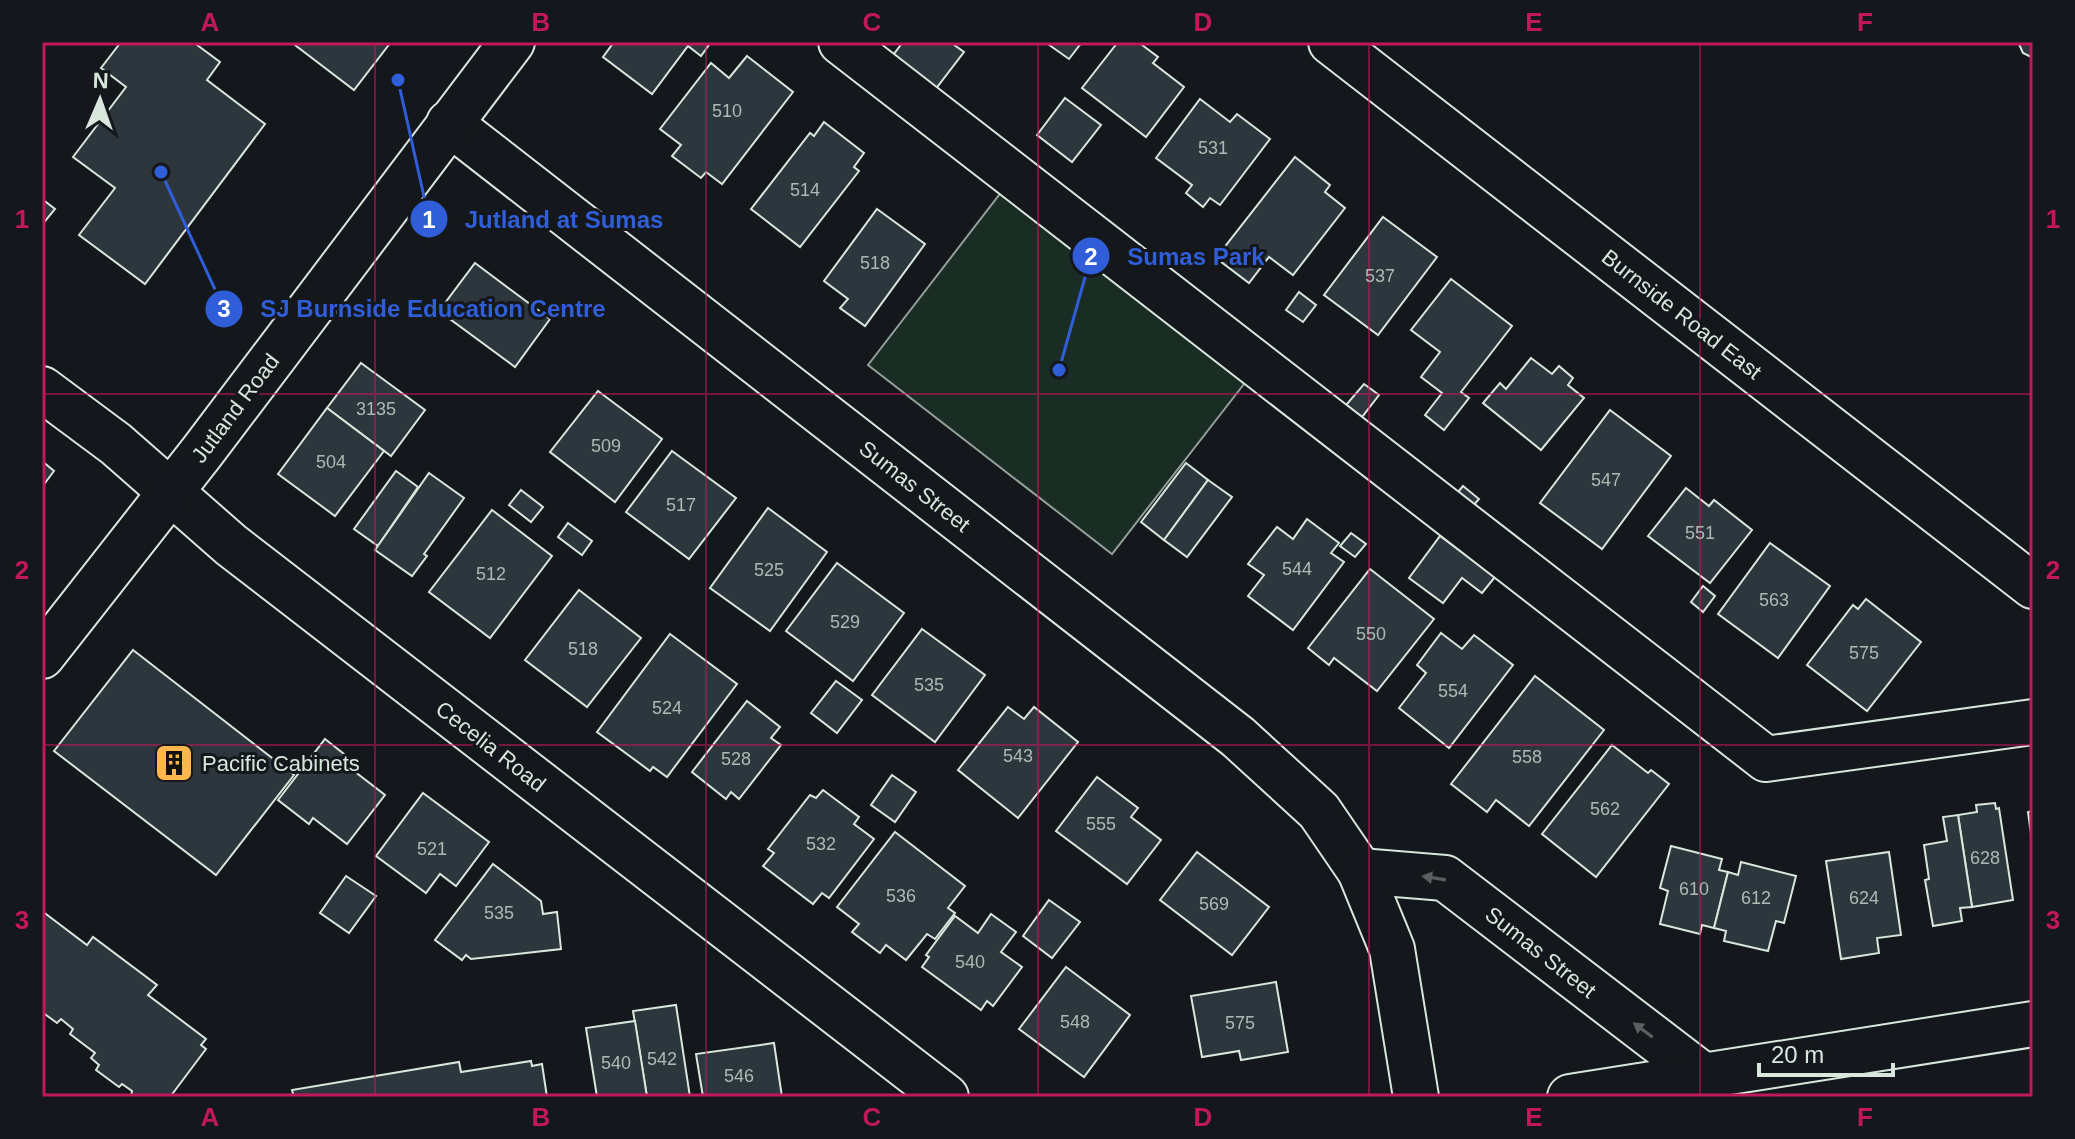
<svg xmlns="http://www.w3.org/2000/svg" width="2075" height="1139" viewBox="0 0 2075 1139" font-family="Arial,sans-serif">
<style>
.green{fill:#1a2d24;stroke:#939e99;stroke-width:2}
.building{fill:#2c363c;stroke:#d8e6dc;stroke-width:2}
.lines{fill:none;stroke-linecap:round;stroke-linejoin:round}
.minor-casing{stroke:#d8e6dc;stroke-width:48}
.major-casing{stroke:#d8e6dc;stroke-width:48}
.minor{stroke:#14181c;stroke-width:44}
.major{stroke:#14181c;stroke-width:44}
.oneway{fill:#59605f}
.grid{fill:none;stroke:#c2185b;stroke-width:2;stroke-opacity:0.55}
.labels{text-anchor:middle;stroke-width:6;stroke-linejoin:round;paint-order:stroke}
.number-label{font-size:18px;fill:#adbab4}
.street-label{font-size:22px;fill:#d8e6dc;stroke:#14181c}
.poi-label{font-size:22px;fill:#d8e6dc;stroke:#14181c;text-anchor:start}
.leader{fill:none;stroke:#305dd8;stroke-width:3}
.callout-dot{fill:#305dd8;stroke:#14181c;stroke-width:3}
.mark-label{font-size:24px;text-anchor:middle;font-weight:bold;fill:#fff}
.callout-label{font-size:24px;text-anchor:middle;font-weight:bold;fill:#305dd8;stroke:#14181c;stroke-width:6;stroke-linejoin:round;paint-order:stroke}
.neatline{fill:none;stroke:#c2185b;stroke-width:3}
.grid-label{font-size:26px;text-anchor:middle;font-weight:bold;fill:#c2185b}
</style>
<rect width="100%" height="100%" fill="#14181c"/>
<path class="green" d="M1006,186L1251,375L1112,554L868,365Z"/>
<g class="building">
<path d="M121,42H193L220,62L207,80L265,124L145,284L79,235L115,188L73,157L126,87L101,68Z"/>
<path d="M291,42H391L354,90Z"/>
<path d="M614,42H711L701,56L688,46L652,94L603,57Z"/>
<path d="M903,42H950L964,52L931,95L887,63Z"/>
<path d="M1045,42H1082L1069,59Z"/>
<path d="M1118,42H1138L1158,57L1153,63L1184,87L1146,137L1082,88Z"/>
<path d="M2018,42H2033V58L2023,53Z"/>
<path d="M747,56L793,92L722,184L706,172L701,178L672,156L681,145L660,129L711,63L729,78Z"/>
<path d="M1065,98L1101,125L1072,162L1037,135Z"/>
<path d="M1200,99L1230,122L1237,114L1270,139L1220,205L1210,198L1203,207L1186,193L1192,185L1156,158Z"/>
<path d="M824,122L864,153L854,167L859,171L800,247L751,209L810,133L814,136Z"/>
<path d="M1295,157L1330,185L1325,192L1345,208L1293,275L1269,257L1249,283L1216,258Z"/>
<path d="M42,199L55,209L42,225Z"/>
<path d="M877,209L925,244L865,326L840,308L848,299L824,281Z"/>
<path d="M1383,217L1437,257L1378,335L1324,295Z"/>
<path d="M475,263L550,319L515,367L439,311Z"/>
<path d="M1451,279L1512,326L1461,392L1469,398L1444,430L1425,415L1442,393L1421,377L1440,352L1411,330Z"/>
<path d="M1299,292L1316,305L1303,322L1286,310Z"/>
<path d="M1531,358L1552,374L1559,366L1573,378L1568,385L1584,398L1541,450L1483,403L1500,383L1506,389Z"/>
<path d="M361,363L425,410L391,456L327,408Z"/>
<path d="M1364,384L1379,395L1362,417L1346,405Z"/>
<path d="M598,391L662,439L615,502L550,452Z"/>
<path d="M327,408L384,451L335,516L278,474Z"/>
<path d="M1610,410L1671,456L1602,549L1540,503Z"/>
<path d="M672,451L736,498L689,559L626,512Z"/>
<path d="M42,461L54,471L42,487Z"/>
<path d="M1186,463L1208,480L1164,540L1141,522Z"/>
<path d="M396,471L418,487L378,546L354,529Z"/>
<path d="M429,473L464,498L424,554L427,556L412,576L375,550Z"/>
<path d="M1208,480L1232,497L1187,557L1164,540Z"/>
<path d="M1463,486L1479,499L1464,516L1449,503Z"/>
<path d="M1686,488L1709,506L1714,500L1752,530L1710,583L1648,536Z"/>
<path d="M521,490L543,507L531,522L509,505Z"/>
<path d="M768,508L827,552L770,631L710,588Z"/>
<path d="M492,510L552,556L490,638L429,592Z"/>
<path d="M1307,519L1339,543L1331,553L1344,562L1293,630L1248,596L1264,575L1248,564L1277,527L1293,539Z"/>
<path d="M568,523L592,541L582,555L558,537Z"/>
<path d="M1351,533L1366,544L1355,557L1340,546Z"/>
<path d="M1440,536L1495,577L1482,593L1462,578L1443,603L1409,578Z"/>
<path d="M1770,543L1830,586L1778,658L1718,614Z"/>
<path d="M837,563L904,613L853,681L786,631Z"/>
<path d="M1370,569L1434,619L1377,691L1334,658L1329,665L1308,648Z"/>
<path d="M1703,586L1715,596L1703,612L1691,602Z"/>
<path d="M579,590L641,638L587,707L525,660Z"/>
<path d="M1866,599L1921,642L1867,711L1807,665L1853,605L1858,609Z"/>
<path d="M922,629L985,675L935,742L872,695Z"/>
<path d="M1441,633L1462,649L1474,635L1513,665L1449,748L1399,708L1426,673L1417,665Z"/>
<path d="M670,634L737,684L667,777L653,767L650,771L597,732Z"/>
<path d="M133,650L294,775L216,875L54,751Z"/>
<path d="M1535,676L1604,730L1529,826L1496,800L1487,812L1451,784Z"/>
<path d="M836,681L862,700L837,733L811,713Z"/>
<path d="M747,701L780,727L771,738L781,745L739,799L731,792L726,799L692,772Z"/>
<path d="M1008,707L1024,719L1034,707L1078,742L1018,818L958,770Z"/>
<path d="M325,739L358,765L354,771L385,795L347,844L313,818L309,824L278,800Z"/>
<path d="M1612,745L1648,773L1651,770L1669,784L1596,877L1542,834Z"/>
<path d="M892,775L916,792L895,822L871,805Z"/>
<path d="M1097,777L1138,808L1131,817L1161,840L1127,884L1056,831Z"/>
<path d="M823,790L859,817L854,824L874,839L829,898L822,893L813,904L763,866L774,853L768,849L810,795L816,798Z"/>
<path d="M423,793L489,842L456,886L440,874L426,893L376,856Z"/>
<path d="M1995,803L1996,809L1999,808L2013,900L1972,907L1958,815L1977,812L1976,805Z"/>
<path d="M2033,811V849L2028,812Z"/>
<path d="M1958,815L1972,907L1960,908L1962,921L1933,926L1925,880L1929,879L1924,845L1947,841L1943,817Z"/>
<path d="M895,832L965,886L948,908L955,913L935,939L927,934L906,960L886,945L880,953L852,932L859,924L837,907Z"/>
<path d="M1671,846L1722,859L1719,870L1728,872L1714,928L1702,925L1700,934L1660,924L1668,891L1660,888Z"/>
<path d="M1197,852L1269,907L1232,955L1160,900Z"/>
<path d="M1889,852L1901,935L1877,938L1879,953L1841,959L1826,861Z"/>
<path d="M1741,862L1796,876L1784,923L1776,921L1768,951L1724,941L1726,931L1714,928L1728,872L1738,875Z"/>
<path d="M493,864L541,901L543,914L557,912L561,949L471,959L466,955L462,960L435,940Z"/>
<path d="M346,876L376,896L349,933L320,913Z"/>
<path d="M1049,900L1080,922L1052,958L1023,936Z"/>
<path d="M42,911L87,945L93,937L157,985L148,995L206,1039L201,1045L206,1049L170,1097H131L132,1091L122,1084L119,1087L96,1070L99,1065L91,1058L95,1053L70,1034L73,1029L61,1019L57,1023L42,1012Z"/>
<path d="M991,914L1016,932L1001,952L1022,967L993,1006L987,1001L981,1010L922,967L929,957L926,955L955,916L978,933Z"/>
<path d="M1066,967L1130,1015L1084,1077L1019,1029Z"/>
<path d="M1276,982L1288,1052L1241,1060L1239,1051L1202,1057L1191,996Z"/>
<path d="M676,1005L690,1097H647L633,1011Z"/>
<path d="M635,1021L647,1097H597L586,1028Z"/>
<path d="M774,1043L782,1097H703L696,1054Z"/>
<path d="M531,1061L532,1066L542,1064L547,1097H294L292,1090L459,1062L461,1072Z"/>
</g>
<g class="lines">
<defs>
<g id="minor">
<path d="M841,42L1766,759L2033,722"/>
<path d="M449,123L1238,737L1319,811L1360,871L1392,949L1416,1097"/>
<path d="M42,389L116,444L231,545L946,1097"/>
<path d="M42,656L202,452L512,42"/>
<path d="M1360,871L1445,878L1705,1077"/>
<path d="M1570,1097L2033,1024"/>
</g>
<path id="major" d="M1331,42L2033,586"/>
</defs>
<use href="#minor" class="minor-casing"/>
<use href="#major" class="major-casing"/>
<use href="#minor" class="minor"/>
<use href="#major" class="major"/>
</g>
<defs><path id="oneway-solid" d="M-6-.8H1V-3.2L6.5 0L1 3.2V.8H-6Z" transform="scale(2)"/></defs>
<g class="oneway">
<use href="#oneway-solid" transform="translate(1434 878) rotate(-171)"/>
<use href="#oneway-solid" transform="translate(1643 1030) rotate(-143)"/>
</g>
<path class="grid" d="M375,42V1097M706,42V1097M1038,42V1097M1369,42V1097M1700,42V1097M42,394H2033M42,745H2033"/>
<defs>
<symbol id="building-square" viewBox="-11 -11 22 22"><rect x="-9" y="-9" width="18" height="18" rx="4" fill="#ffb74d" stroke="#14181c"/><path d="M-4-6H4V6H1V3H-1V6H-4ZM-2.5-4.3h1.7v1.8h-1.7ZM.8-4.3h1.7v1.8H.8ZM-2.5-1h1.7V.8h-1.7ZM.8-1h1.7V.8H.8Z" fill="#111"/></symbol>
</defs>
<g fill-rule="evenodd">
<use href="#building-square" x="152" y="741" width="44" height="44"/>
</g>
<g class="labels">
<g class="number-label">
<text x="727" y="117">510</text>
<text x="1213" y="154">531</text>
<text x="805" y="196">514</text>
<text x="875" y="269">518</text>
<text x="1380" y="282">537</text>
<text x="376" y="415">3135</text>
<text x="606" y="452">509</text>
<text x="331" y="468">504</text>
<text x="1606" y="486">547</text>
<text x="681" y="511">517</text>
<text x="1700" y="539">551</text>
<text x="1297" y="575">544</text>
<text x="769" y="576">525</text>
<text x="491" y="580">512</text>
<text x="1774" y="606">563</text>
<text x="845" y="628">529</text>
<text x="1371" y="640">550</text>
<text x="583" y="655">518</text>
<text x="1864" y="659">575</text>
<text x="929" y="691">535</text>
<text x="1453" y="697">554</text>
<text x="667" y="714">524</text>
<text x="1018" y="762">543</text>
<text x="1527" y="763">558</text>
<text x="736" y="765">528</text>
<text x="1605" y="815">562</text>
<text x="1101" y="830">555</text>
<text x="821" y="850">532</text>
<text x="432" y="855">521</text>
<text x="1985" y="864">628</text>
<text x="1694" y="895">610</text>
<text x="901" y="902">536</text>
<text x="1756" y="904">612</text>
<text x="1864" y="904">624</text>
<text x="1214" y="910">569</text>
<text x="499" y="919">535</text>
<text x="970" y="968">540</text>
<text x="1075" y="1028">548</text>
<text x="1240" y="1029">575</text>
<text x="662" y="1065">542</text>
<text x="616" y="1069">540</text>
<text x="739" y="1082">546</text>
</g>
<g class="street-label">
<text transform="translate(1682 314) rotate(38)" y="8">Burnside Road East</text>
<text transform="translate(235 408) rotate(-53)" y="8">Jutland Road</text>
<text transform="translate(915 486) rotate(38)" y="8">Sumas Street</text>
<text transform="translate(491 746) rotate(38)" y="8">Cecelia Road</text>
<text transform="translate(1541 952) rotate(38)" y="8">Sumas Street</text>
</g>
<g class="poi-label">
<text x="202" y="771">Pacific Cabinets</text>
</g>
</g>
<path class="leader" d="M398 80L429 219M1059 370L1091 256M161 172L224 309"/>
<g class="callout-dot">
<circle cx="398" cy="80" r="8"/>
<circle cx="1059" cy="370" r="8"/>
<circle cx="161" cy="172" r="8"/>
<circle cx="429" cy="219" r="20"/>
<circle cx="1091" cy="256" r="20"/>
<circle cx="224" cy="309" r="20"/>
</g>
<g class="mark-label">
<text x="429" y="228">1</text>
<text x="1091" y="265">2</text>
<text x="224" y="317">3</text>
</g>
<g class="callout-label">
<text x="564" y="228">Jutland at Sumas</text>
<text x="1196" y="265">Sumas Park</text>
<text x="433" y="317">SJ Burnside Education Centre</text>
</g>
<rect width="2075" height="1139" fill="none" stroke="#14181c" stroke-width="88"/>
<g transform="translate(100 100) rotate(2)" stroke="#14181c" stroke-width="6" paint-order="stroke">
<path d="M0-6L14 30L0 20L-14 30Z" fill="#d8e6dc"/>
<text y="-12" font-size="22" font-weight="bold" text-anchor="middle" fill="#d8e6dc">N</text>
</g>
<path d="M1759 1063v12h134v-12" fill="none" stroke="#d8e6dc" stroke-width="4"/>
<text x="1771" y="1063" font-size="24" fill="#d8e6dc" stroke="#14181c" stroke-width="6" paint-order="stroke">20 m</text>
<rect x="44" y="44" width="1987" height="1051" class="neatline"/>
<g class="grid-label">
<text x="210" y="31">A</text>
<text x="541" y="31">B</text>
<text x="872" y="31">C</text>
<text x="1203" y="31">D</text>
<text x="1534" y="31">E</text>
<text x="1865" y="31">F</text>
<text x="22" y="228">1</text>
<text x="2053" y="228">1</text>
<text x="22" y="579">2</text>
<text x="2053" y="579">2</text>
<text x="22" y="929">3</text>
<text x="2053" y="929">3</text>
<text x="210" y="1126">A</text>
<text x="541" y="1126">B</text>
<text x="872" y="1126">C</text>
<text x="1203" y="1126">D</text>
<text x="1534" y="1126">E</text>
<text x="1865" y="1126">F</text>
</g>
</svg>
